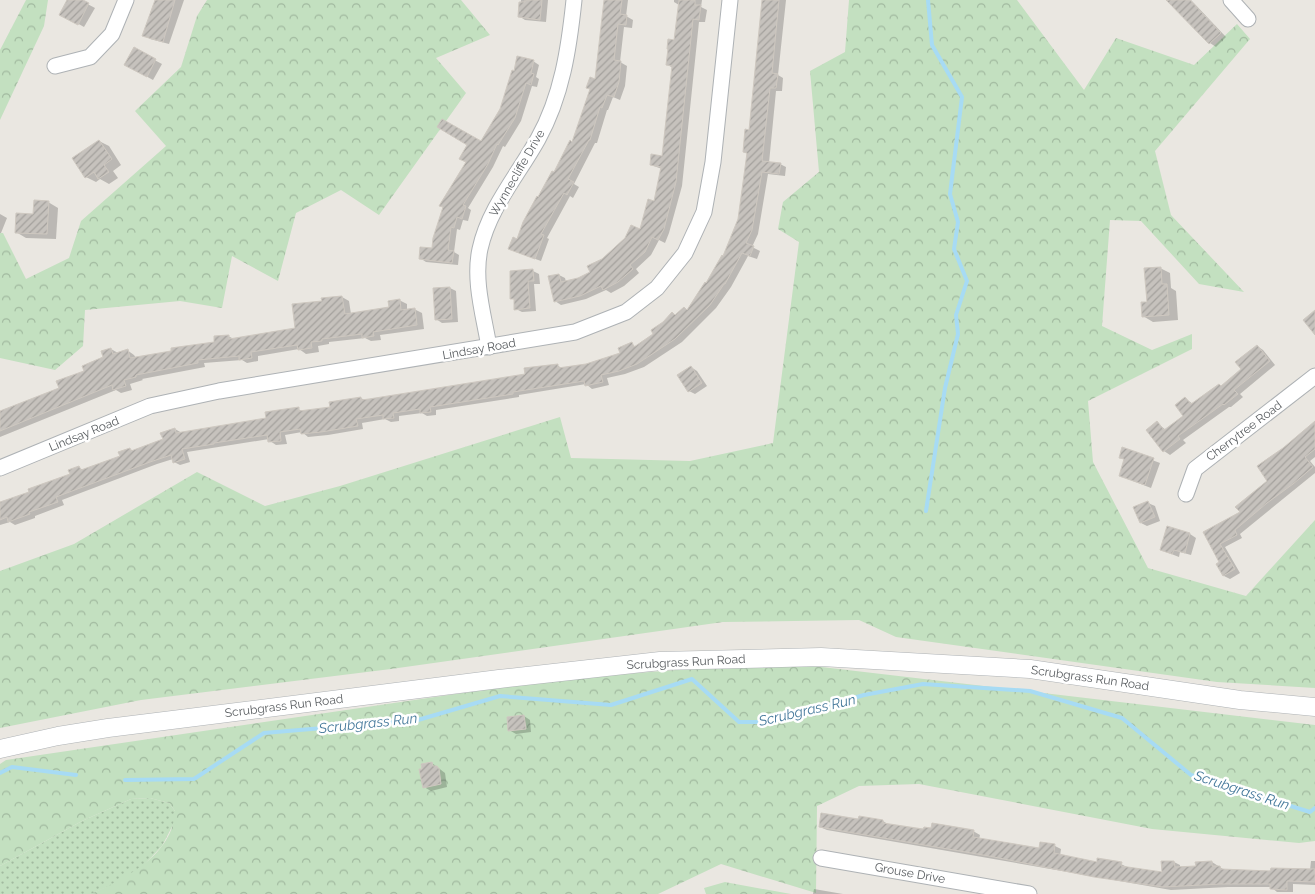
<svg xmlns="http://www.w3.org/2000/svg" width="1315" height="894" viewBox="0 0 1315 894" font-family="Raleway,sans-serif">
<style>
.grass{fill:url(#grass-dots)}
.forest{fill:url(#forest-crowns)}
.shadow{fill:#0003}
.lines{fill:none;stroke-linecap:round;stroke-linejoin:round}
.stream{stroke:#a7dbf4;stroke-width:4}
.building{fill:url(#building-hatch);stroke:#cec8c0}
.minor-casing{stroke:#aeb2b5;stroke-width:17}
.tertiary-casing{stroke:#aeb2b5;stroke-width:19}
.minor{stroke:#fff;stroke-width:15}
.tertiary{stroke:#fff;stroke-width:18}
.labels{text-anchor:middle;stroke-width:5;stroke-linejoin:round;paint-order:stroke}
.street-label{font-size:12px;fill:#595d60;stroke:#fff}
.water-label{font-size:14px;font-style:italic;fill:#45799b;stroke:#fff}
</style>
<defs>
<pattern id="grass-dots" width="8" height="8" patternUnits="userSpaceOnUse" patternTransform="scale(1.25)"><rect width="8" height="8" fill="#c3e0c0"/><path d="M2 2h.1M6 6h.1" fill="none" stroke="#a1b99f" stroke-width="1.8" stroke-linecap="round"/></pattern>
<pattern id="forest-crowns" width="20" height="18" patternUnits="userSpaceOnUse" patternTransform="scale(1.25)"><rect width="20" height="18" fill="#c3e0c0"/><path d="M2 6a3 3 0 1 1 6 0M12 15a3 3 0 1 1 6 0" fill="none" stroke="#a1b99f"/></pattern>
<pattern id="building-hatch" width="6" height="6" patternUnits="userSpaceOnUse" patternTransform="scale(1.25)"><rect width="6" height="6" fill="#c6c2bd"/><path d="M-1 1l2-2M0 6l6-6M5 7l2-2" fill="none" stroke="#a4a19d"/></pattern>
</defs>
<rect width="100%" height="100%" fill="#eae7e1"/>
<path class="grass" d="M150,798L169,803L175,811V821L162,846L140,869L114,884L91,894H0V866L82,821L131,799Z"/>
<g class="forest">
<path d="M26,0H48L44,26L0,120V50Z"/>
<path d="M207,0H461L490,35L436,58L466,93L379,215L341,190L296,213L278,281L232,256L222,308L180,301L85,310L83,346L55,370L0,358V233H3L26,279L69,258L81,221L166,146L135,111L181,67L197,16Z"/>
<path d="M849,0H1017L1084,90L1116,38L1194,65L1237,24L1250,39L1155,151L1171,215L1244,292L1199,284L1141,221L1110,220L1102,326L1152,350L1192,334V349L1088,401L1093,462L1148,568L1246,596L1315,520V688L1217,682L896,637L859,620L723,622L391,669L141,700L0,728V571L74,544L197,472L265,506L340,486L560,417L571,458L690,461L773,443L799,242L778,229L783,202L819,172L810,71L845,52Z"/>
<path d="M779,662L1315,725V841L1299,843L1152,829L919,784L859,786L817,806L816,893L721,864L658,894H91C126,878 173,855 175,811L169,803L150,798L131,799L82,821L0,866V764L6,760L558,679Z"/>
<path d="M725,882L730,883L791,894H706L704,888Z"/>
</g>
<g class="shadow">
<path d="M68,0H80L95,8L84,27L61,14Z"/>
<path d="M156,0H184L169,44L150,39L144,35Z"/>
<path d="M521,0H548L546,22L525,20L519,16Z"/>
<path d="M605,0H628L626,16L633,20L632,28L624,27L620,62L627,66L625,86L620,100L613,97L608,110H607L597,143H595L574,184L579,187L573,198L570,196L547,238L549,239L541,261L516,252L517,240L573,143L596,81Z"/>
<path d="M674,0H702L701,7L707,10L705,22H699L682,186L669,233L665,243L659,240L651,255L636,269L639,273L624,286L611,293L606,290L586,299L561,305L555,301L559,275L565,278L566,282L578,279L592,273L602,260L641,230L655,202L662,169L651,165L663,157L673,68L668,65L675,41L679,5L674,2Z"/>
<path d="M763,0H786L778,75L783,78L782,91H776L769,163L780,164L786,167L785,176L768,174L758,234L752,247L760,251L757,259L748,256L731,287L716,308L682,342L644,367L625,374L607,378L609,385L592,389L586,384L519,395V397L436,410V415L427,416L422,413L399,416V421L391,422L385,419L362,423L363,429L328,435L308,437L302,432L285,435L287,444L276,445L270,441L269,439L187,452L190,462L180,465L174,462L173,459L157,464L62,500L64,505L35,516V518L15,525L10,522L0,525V503L31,492L71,475L79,468L84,470L121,457L130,449L134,451L164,440L175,429L182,433L268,419L298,409L304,412L331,408L361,398L366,401L526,375L557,365L563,369L586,365L622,354L632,344L636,347L655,334L676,316L688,310L707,285L724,257L739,219L748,154L744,152L750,131Z"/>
<path d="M1168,0H1191L1226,37L1216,47L1210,43Z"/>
<path d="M134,49L162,64L153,80L126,65Z"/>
<path d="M533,61L539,65L536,77L539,79L537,87L532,86L521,121L505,147L503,146L493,167L468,208L471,210L468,221L463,220L460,230L457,229L454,252L459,255L458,265L426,262L420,258L433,250L481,143Z"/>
<path d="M99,141L109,146L121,165L113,171L118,178L109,184L100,179L96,182L86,177Z"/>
<path d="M48,202L58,208L56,239L26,238L16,232Z"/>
<path d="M0,214L7,218L1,233H0Z"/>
<path d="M1160,268L1170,273L1171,288L1176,291L1178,320L1153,322L1143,316Z"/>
<path d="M533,271L539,274L540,284H534L536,311L522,312L516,309L515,300L511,298Z"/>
<path d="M450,288L456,291L458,322L442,323L436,319Z"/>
<path d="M342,297L349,301L351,314L391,308L399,300L407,304V310L414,309L422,313L424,329L380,335L381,340L371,341L365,338L329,342V344L318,346L319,352L306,354L299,349L258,356V361L247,363L242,360L204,363L205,367L142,379L143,380L130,384L132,390L121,393L116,390L0,437V412L60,388L104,357L111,349L118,353L127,350L134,355L136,358L215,343L228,336L234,339L297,329L323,302Z"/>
<path d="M1257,346L1263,350L1275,365L1240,394L1243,397L1231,407H1229L1183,440L1186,443L1170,455L1164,451L1157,423L1166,430L1184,416L1186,399L1193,404L1222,387L1243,370Z"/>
<path d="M691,367L697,371L707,386L695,394L689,391Z"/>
<path d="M1315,423V457L1310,461L1315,467V473L1240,534L1242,538L1225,547L1240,573L1230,579L1224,576L1217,565L1221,563L1205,532L1242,513L1269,481L1284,449Z"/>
<path d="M1123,449L1160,463L1151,488L1120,476L1125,460L1120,457Z"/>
<path d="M1148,503L1155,506L1160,521L1147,526L1141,523Z"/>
<path d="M1168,528L1190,534L1196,538L1191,555L1180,552L1179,557L1161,550Z"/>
<path d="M524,716L530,720L531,732L516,734L509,730Z"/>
<path d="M432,763L445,773L447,787L431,791L424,787Z"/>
<path d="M859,821H883L889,825L924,831H973L980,835L979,839L1040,849L1041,843L1055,846L1061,849L1060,856L1098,863L1121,864L1127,867L1163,874L1174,862L1180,865V868L1197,867L1212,862L1226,871L1272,872L1310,870L1311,861H1315V885L1293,884V892H1277L1271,887H1228L1171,890L827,830L820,827Z"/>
<path d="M814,889L843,894H813Z"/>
</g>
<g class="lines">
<g class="stream">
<path d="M926,511L945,388L958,334L956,315L967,281L954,249L958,222L950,194L962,97L932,45L928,0"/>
<path d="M0,773L12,767L76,775"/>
<path d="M125,780L194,779L264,733L418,720L500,696L611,705L692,679L739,722H764L783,714L812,710L864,695L923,684L1030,691L1122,718L1191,775L1310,812L1315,808"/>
</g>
</g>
<g class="building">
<path d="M67,0H83L89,3L78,25L59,15Z"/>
<path d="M155,0H175L163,42L142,36Z"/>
<path d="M525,0H542L540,20L518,17L519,2H525Z"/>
<path d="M604,0H622L620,14L627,15L626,25L618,24L614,60L621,61L619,82L614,97L607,95L602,108L600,107L590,140H589L568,179L574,182L567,195L564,193L541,234L544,235L535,259L508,249L513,237L517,239L523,222L537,196L538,197L552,171L554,172L570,140L572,142L590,89L586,88L590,77L595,79Z"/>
<path d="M679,0H695V5H701L699,20L693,19L676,182L664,229L658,240L652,237L645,252L630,265L633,269L618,282L603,290L601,286L580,296L554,302L548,276L559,274L561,282L578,278L590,272L587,266L602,259L625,238L631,225L640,229L648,199L654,201L661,167L650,165L651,154L662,156L672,66L666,65L668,49H667L668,39L674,40Z"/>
<path d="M762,0H779L772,73L778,74L776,88H770L762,161L781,163L779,174L762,172L752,230L746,243L754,246L750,256L742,253L725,284H724L710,305L675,339L637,364L619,371L601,375L603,382L585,386L584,381L513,392V394L430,407L431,412L420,413V409L393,413L394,418L383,419V415L356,419L358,426L321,432L301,434L300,429L280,432L281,441L268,442L267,435L214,443V444L182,449L185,459L173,463L171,455L150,462L56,497L58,502L29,512L30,514L8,522L7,517L0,520V502L29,492L28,489L70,474L68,470L79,466L81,470L120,456L118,452L130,448L131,451L163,439L160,433L175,428L176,433L266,418L265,412L299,407V411L330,407L329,402L361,397V400L369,399L525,374L524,368L558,364V368L586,364L620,353L618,348L632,342L634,347L653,334L651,330L663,322L672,312L675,315L684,307L687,310L705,282L706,283L722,255L723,256L738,219L747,153L743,152L745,129L749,130Z"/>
<path d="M1166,0H1190L1221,33L1209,44Z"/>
<path d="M134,47L156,59L147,77L124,65Z"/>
<path d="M517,56L534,60L531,73L534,74L531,85L526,83L515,118L498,145L497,144L488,164L463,205L466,206L462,219L457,217L454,228L451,227L448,250L454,251L452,263L419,259L420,247L432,248L433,238L443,207L439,206L466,162L459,159L467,145L437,127L442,119L481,141L500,109L512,70L514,71Z"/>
<path d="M99,140L112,159L104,165L109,172L98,179L94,172L85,178L72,158Z"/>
<path d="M34,200L49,201L47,234L15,233L16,213L33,214Z"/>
<path d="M1161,267L1162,284H1167L1169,315L1142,317L1141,302H1147L1144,268Z"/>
<path d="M533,269L534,281H528L530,308L514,310V299H510V271Z"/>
<path d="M450,287L452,319L435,320L433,288Z"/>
<path d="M342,296L345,314L389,307L388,301L400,299L401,310L415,308L417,325L373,332L374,336L362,338V334L322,339V341L311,342L312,348L298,350L297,345L251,352L252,358L239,360V356L198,360V363L136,375V377L124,380L126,386L113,390L112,385L0,431V411L59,388L56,381L84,371L82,366L103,357L101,351L111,348L113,354L128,349L130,358L171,351V348L214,342V336L229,335V339L295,328L292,304L322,301L321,298Z"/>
<path d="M1315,310V335L1303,320Z"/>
<path d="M1257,345L1270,361L1234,390L1238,394L1224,405L1223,404L1178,436L1180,439L1163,452L1146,430L1157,421L1164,430L1183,416L1175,405L1185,397L1191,404L1219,384L1221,386L1241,369L1235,362Z"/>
<path d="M691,366L702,383L688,392L677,375Z"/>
<path d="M1315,421V449L1305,457L1313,467L1293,484L1267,503L1235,530L1237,535L1220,544L1235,569L1223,576L1216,564L1219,562L1203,532L1240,512L1235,507L1267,481L1257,466L1283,448Z"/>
<path d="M1122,447L1154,458L1145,485L1119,476L1124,459L1119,458Z"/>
<path d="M1148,501L1155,517L1140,523L1133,507Z"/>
<path d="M1167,526L1190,533L1185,553L1174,550L1172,554L1160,550Z"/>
<path d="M524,715L526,729L508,731L507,717Z"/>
<path d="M432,762L433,766H437L438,768H439L441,784L423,788L419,769H422L421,764Z"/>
<path d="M821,813L858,819L859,816L883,820V823L923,829L924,827L931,828L932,823L974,830L973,837L1039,848L1040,842L1055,844L1054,853L1097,862V858L1122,862L1121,866L1162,872L1161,861H1174L1175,867L1196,866L1195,862L1212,861V866H1220L1221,869L1270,871L1271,868L1315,869V882L1287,881V890L1270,889V884H1221L1163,887L1094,877L989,856L819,827Z"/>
</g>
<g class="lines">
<defs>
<g id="minor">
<path d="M1231,0L1248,19"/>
<path d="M55,66L90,57L112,34L126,0"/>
<path d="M489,347C484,316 473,281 480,249C489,208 518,175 538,139C562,96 569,48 574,0"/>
<path d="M0,468L150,406L219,391L575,332L626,312L657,288L685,253L704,212L713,162L730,0"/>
<path d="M1186,494L1195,469L1315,376"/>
<path d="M821,858L1029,894"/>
</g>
<path id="tertiary" d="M0,749L58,736L108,728L499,679L660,661L821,657L1030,669L1240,700L1315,707"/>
</defs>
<use href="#minor" class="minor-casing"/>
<use href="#tertiary" class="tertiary-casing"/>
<use href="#minor" class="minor"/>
<use href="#tertiary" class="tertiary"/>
</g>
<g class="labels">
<g class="street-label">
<text transform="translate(517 173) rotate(-60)" y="4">Wynnecliffe Drive</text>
<text transform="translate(479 349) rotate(-10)" y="4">Lindsay Road</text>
<text transform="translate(1244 431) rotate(-37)" y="4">Cherrytree Road</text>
<text transform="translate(84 434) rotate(-22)" y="4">Lindsay Road</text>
<text transform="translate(686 662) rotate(-3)" y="4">Scrubgrass Run Road</text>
<text transform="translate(1090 678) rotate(8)" y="4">Scrubgrass Run Road</text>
<text transform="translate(284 706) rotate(-7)" y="4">Scrubgrass Run Road</text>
<text transform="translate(910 873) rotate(10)" y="4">Grouse Drive</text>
</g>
<g class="water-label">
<text transform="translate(807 710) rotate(-13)" y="5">Scrubgrass Run</text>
<text transform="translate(368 723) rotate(-6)" y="5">Scrubgrass Run</text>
<text transform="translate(1242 790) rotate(18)" y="5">Scrubgrass Run</text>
</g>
</g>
</svg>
